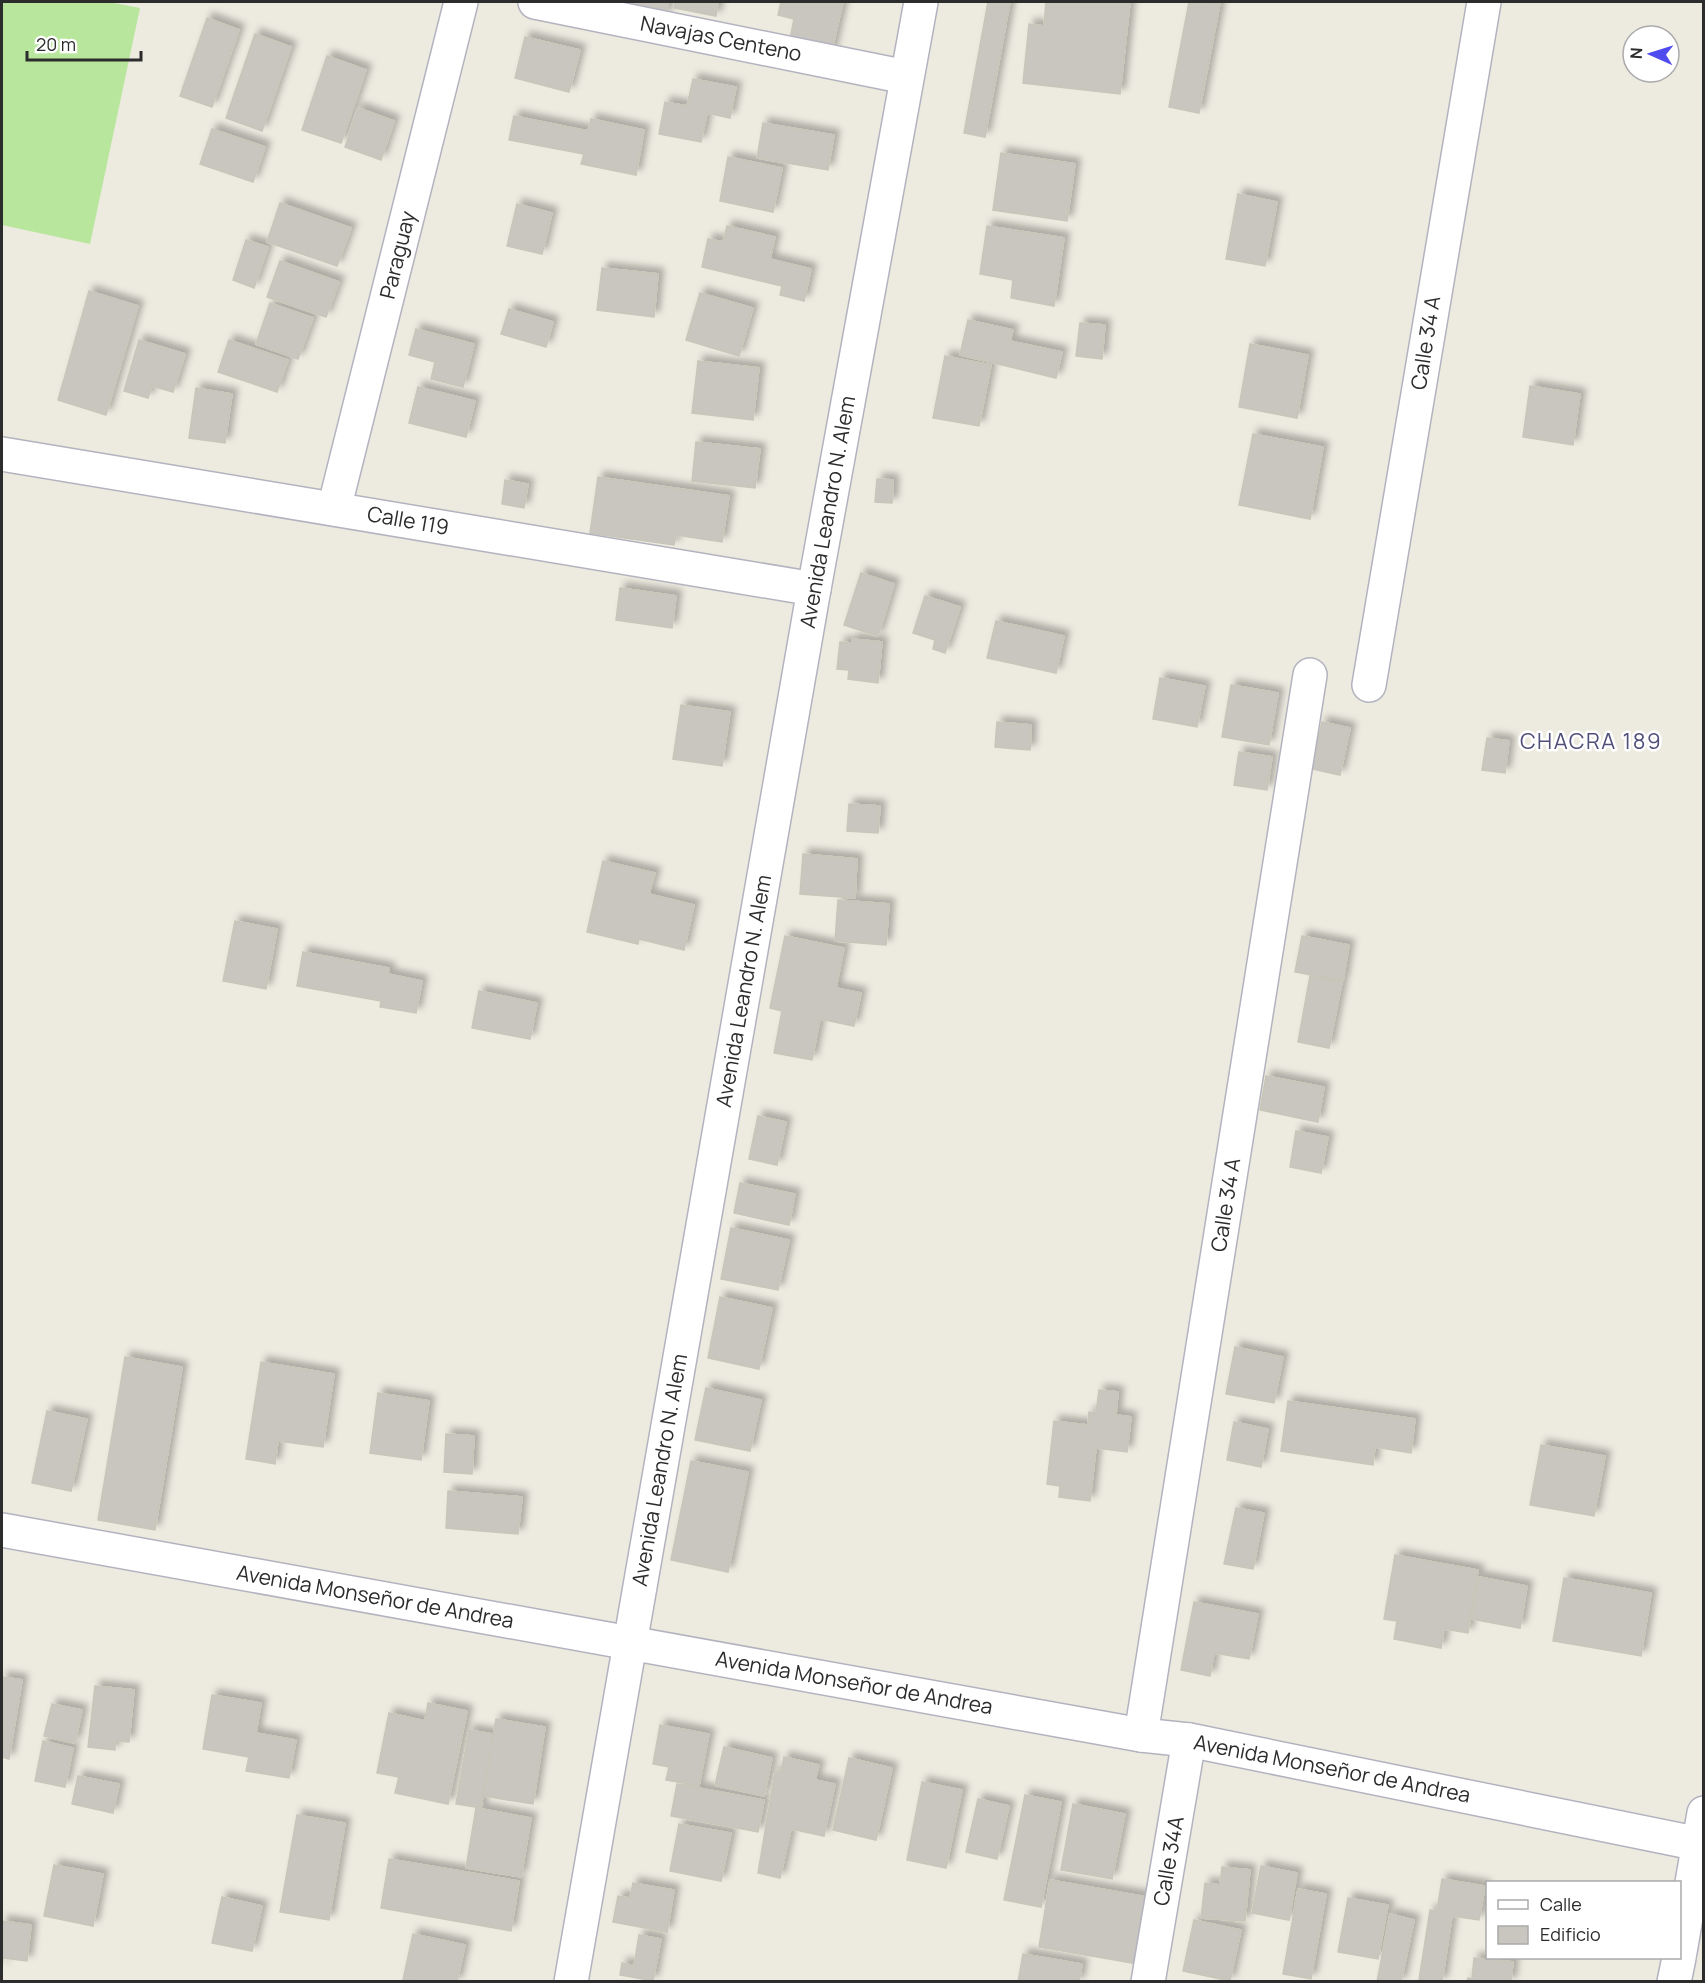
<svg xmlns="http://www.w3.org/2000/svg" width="1705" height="1983" viewBox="0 0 1705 1983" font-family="Manrope,sans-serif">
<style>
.pitch{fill:#b9e69d}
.building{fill:#c9c6bf;stroke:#c8c6b9;stroke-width:1.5;filter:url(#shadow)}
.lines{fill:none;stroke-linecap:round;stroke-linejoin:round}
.street-casing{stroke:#b3b3bf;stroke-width:36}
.secondary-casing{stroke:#b3b3bf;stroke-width:36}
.street{stroke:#fff;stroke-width:33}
.secondary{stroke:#fff;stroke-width:33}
.labels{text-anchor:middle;stroke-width:5;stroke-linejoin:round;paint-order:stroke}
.street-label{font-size:21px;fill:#2c2c2c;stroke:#fff}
.neighbourhood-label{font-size:22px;letter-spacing:1.5px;fill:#504f7a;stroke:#fff}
</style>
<defs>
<filter id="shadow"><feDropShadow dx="5.5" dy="-5.5" stdDeviation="3" flood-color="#0004"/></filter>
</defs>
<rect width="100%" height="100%" fill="#edeae0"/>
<path class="pitch" d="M2,2H109L140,8L90,244L2,225Z"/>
<g class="building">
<path d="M610,2H668L666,16Z"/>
<path d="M675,2H718L716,16L674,8Z"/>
<path d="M781,2H843L831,54L789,44L794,19L778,15Z"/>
<path d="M988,2H1010L985,137L964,133Z"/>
<path d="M1046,2H1130L1120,94L1023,83L1029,24L1044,26Z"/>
<path d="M1189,2L1220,3L1199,113L1169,107Z"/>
<path d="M207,18L239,30L212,107L180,96Z"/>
<path d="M255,34L291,47L262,131L226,118Z"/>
<path d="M525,37L580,50L569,92L515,78Z"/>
<path d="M327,56L366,70L341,143L302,130Z"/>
<path d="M693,79L736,87L730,118L707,113L701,142L659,134L665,102L687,106Z"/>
<path d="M358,108L394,121L381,160L345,147Z"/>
<path d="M514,116L588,131L591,119L644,130L636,175L581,164L584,154L509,140Z"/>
<path d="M763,123L834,135L828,170L757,158Z"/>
<path d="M212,129L265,147L253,182L200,164Z"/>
<path d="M1001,153L1075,164L1067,221L993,210Z"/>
<path d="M728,157L782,168L773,212L720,201Z"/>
<path d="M1238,194L1277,202L1265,266L1226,259Z"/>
<path d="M280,203L351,228L337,266L267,242Z"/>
<path d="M517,204L552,213L542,254L507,246Z"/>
<path d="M727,226L775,237L770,259L811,269L804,301L780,295L782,286L702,267L708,239L723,242Z"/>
<path d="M987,226L1064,238L1054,306L1011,298L1013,280L980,274Z"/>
<path d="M246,240L268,247L254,288L233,280Z"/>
<path d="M280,261L339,282L326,317L267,297Z"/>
<path d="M602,268L658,274L654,317L597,310Z"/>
<path d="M89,291L138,306L106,415L58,400Z"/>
<path d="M700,293L753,308L739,356L686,340Z"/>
<path d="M270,303L313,318L298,359L256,344Z"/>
<path d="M509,309L553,322L546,347L501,334Z"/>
<path d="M968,320L1013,330L1010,341L1062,352L1056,378L960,355Z"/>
<path d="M1080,323L1105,325L1102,359L1076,356Z"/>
<path d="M416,329L474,344L463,387L431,379L435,362L409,355Z"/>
<path d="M139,340L185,354L173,392L152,386L148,398L124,391Z"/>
<path d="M229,340L288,360L277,392L218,372Z"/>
<path d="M1250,344L1308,355L1297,418L1239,407Z"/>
<path d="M945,356L991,365L979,426L933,418Z"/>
<path d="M698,361L759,368L753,420L692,413Z"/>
<path d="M1530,386L1580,394L1573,445L1523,437Z"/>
<path d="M418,387L475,401L466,437L409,423Z"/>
<path d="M196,388L232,394L225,443L189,438Z"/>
<path d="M1253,434L1323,447L1310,519L1239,505Z"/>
<path d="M696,442L760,449L755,488L692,481Z"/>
<path d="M598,477L729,496L722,542L676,535L674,545L590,533Z"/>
<path d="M877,479L893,480L892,503L875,502Z"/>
<path d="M505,480L528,484L524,508L502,504Z"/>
<path d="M861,573L894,584L878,636L844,625Z"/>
<path d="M620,588L676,596L672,628L616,620Z"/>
<path d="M925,596L960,607L945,653L933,649L935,640L913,633Z"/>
<path d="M996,621L1064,636L1056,673L987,658Z"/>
<path d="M852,639L882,642L878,683L848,679L849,670L837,669L840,642L852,643Z"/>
<path d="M1160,678L1205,686L1197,727L1153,719Z"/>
<path d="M1231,685L1278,693L1269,745L1222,737Z"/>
<path d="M681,705L730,712L722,766L673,759Z"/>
<path d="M997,722L1031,725L1030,750L995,747Z"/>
<path d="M1322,722L1350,728L1340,775L1312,769Z"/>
<path d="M1487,738L1509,741L1505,773L1482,770Z"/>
<path d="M1239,752L1272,757L1267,790L1234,785Z"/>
<path d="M849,804L880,806L878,833L847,831Z"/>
<path d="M803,854L857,859L855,898L800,894Z"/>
<path d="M603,861L655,873L649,894L694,905L684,950L639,939L638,944L587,932Z"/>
<path d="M838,900L889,904L886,945L835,941Z"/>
<path d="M235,921L277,929L266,989L223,981Z"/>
<path d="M785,936L844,948L836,988L861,993L854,1026L820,1019L812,1060L774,1053L782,1011L770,1008Z"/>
<path d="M1302,936L1349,945L1343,981L1295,972Z"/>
<path d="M303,952L389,968L388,974L422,981L416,1013L380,1007L381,1001L297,986Z"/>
<path d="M1310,976L1342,982L1329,1048L1298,1042Z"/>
<path d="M479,991L537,1003L530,1039L472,1028Z"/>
<path d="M1266,1076L1324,1087L1318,1122L1260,1110Z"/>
<path d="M758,1116L786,1122L777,1165L749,1159Z"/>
<path d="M1296,1131L1328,1137L1321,1173L1290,1167Z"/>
<path d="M740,1183L795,1194L789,1225L734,1213Z"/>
<path d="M731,1228L789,1240L778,1290L721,1279Z"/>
<path d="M720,1297L772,1308L759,1369L708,1358Z"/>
<path d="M1235,1347L1283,1357L1274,1403L1226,1394Z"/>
<path d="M125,1357L182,1367L155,1530L98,1520Z"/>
<path d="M261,1362L334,1374L323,1447L278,1441L275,1464L246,1459Z"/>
<path d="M706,1388L761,1400L750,1451L695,1440Z"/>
<path d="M1099,1390L1118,1392L1116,1415L1131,1417L1127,1452L1096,1448L1090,1501L1059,1497L1060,1486L1047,1484L1054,1421L1088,1425L1089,1412L1096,1413Z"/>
<path d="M378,1393L429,1401L421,1460L370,1453Z"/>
<path d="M1288,1401L1415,1419L1411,1453L1375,1447L1373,1465L1281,1451Z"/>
<path d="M47,1411L87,1419L71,1491L32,1483Z"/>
<path d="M1234,1422L1268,1429L1261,1467L1227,1460Z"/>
<path d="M446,1434L474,1436L472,1474L444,1472Z"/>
<path d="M1541,1445L1605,1456L1594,1516L1530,1505Z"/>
<path d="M691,1461L748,1472L728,1572L671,1560Z"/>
<path d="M448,1491L522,1497L518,1534L446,1528Z"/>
<path d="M1236,1508L1264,1513L1253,1569L1224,1564Z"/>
<path d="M1395,1555L1478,1570L1468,1633L1444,1629L1441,1648L1394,1639L1397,1621L1384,1619Z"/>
<path d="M1479,1577L1527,1586L1520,1628L1471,1619Z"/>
<path d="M1564,1578L1651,1593L1641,1656L1553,1641Z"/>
<path d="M1194,1602L1258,1614L1249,1659L1214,1653L1210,1676L1181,1670Z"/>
<path d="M2,1677L22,1680L9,1759L2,1757Z"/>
<path d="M95,1686L134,1690L129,1742L115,1741V1750L88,1747Z"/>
<path d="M212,1695L261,1703L256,1733L296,1740L289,1778L246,1771L249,1757L203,1749Z"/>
<path d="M428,1703L467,1711L448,1804L395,1793L399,1777L377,1773L389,1713L425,1721Z"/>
<path d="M52,1704L82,1710L75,1743L44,1736Z"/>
<path d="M496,1719L545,1727L533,1804L483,1796Z"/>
<path d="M660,1725L709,1734L699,1786L666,1780L669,1767L653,1764Z"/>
<path d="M469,1730L493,1734L481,1808L456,1804Z"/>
<path d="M43,1741L73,1748L65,1787L35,1781Z"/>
<path d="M724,1747L772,1758L764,1796L715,1785Z"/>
<path d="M784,1757L819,1765L815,1780L835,1784L824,1836L791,1829L780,1878L758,1873L775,1772H781Z"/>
<path d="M849,1758L892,1768L876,1840L833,1830Z"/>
<path d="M78,1776L119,1784L113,1813L72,1804Z"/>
<path d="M922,1782L962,1790L946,1868L907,1860Z"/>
<path d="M677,1784L764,1800L758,1832L671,1816Z"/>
<path d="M1025,1795L1061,1802L1041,1907L1004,1900Z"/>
<path d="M978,1799L1009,1806L997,1859L966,1852Z"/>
<path d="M1073,1804L1125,1814L1112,1879L1061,1870Z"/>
<path d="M476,1808L531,1818L521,1877L466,1868Z"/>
<path d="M297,1815L345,1823L329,1920L280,1912Z"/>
<path d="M679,1824L731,1833L721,1881L670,1871Z"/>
<path d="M389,1859L519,1881L511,1931L381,1908Z"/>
<path d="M54,1865L103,1874L93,1926L44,1916Z"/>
<path d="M1261,1866L1297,1873L1289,1920L1252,1913Z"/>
<path d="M1222,1867L1250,1870L1245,1921L1201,1918L1205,1883L1220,1885Z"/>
<path d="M1442,1879L1485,1886L1479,1920L1452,1916L1442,1982L1419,1980L1430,1910L1437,1911Z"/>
<path d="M1050,1880L1148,1897L1137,1964L1039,1947Z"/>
<path d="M633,1883L674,1890L667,1932L613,1922L618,1896L630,1898Z"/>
<path d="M1298,1889L1326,1894L1311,1979L1283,1974Z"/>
<path d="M222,1897L262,1906L252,1951L212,1943Z"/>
<path d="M1348,1898L1388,1905L1378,1959L1338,1952Z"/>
<path d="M1390,1914L1414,1920L1401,1982H1377Z"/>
<path d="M1194,1920L1241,1930L1230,1981L1183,1971Z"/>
<path d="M2,1921L31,1925L27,1961L3,1958L2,1969Z"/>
<path d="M413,1934L465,1945L457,1982L403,1980Z"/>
<path d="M639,1935L661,1939L653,1981L620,1975L622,1963L634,1966Z"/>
<path d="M1023,1954L1082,1964L1079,1982H1018Z"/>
<path d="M1474,1958L1513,1962L1511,1982H1467L1468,1978L1472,1979Z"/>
</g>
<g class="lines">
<defs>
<g id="street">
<path d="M535,2L906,77"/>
<path d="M2,454L814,589"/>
<path d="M334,509L461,2"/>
<path d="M1369,685L1484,2"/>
<path d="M1141,1735L1310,675"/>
<path d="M1680,1952L1704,1813"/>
<path d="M1148,1982L1189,1740"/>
<path d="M1674,1982L1679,1958"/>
</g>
<g id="secondary">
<path d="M2,1530L1141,1735L1189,1740L1704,1845"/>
<path d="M571,1982L814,589L921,2"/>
</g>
</defs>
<use href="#street" class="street-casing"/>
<use href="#secondary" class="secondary-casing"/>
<use href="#street" class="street"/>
<use href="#secondary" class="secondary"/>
</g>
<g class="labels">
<g class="street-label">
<text transform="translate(721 39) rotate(11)" y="7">Navajas Centeno</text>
<text transform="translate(398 255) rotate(-76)" y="7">Paraguay</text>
<text transform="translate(1426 343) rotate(-81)" y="7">Calle 34 A</text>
<text transform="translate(828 512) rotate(-80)" y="7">Avenida Leandro N. Alem</text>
<text transform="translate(408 521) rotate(10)" y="7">Calle 119</text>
<text transform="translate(744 991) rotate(-80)" y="7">Avenida Leandro N. Alem</text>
<text transform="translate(1226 1205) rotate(-81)" y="7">Calle 34 A</text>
<text transform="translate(660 1470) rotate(-80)" y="7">Avenida Leandro N. Alem</text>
<text transform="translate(375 1597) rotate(10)" y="7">Avenida Monseñor de Andrea</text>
<text transform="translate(854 1683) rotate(10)" y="7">Avenida Monseñor de Andrea</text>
<text transform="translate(1332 1769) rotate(11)" y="7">Avenida Monseñor de Andrea</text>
<text transform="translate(1169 1861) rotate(-80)" y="7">Calle 34A</text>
</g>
<g class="neighbourhood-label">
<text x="1591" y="749">CHACRA 189</text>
</g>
</g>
<rect width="1705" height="1983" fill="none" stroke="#2c2c2c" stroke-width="6"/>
<rect x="1486" y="1881" width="195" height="78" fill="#ffffff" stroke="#ababab" stroke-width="1.5"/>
<rect x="1498" y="1900" width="30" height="9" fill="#ffffff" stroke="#ababab" stroke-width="1.5"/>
<text x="1540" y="1911" font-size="18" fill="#2c2c2c">Calle</text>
<rect x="1498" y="1926" width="30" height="18" fill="#c9c6bf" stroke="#ababab" stroke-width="1.5"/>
<text x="1540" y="1941" font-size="18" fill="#2c2c2c">Edificio</text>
<g transform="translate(1651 54) rotate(273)"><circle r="28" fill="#ffffff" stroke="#ababab" stroke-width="1.5"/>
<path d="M0-4.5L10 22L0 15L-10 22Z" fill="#4e4cee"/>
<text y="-9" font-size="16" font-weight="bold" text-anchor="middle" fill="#2c2c2c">N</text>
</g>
<path d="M27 51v9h114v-9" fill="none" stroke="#2c2c2c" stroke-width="3"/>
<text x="36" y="51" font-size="18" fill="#2c2c2c" stroke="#ffffff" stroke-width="4.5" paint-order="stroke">20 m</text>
</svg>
